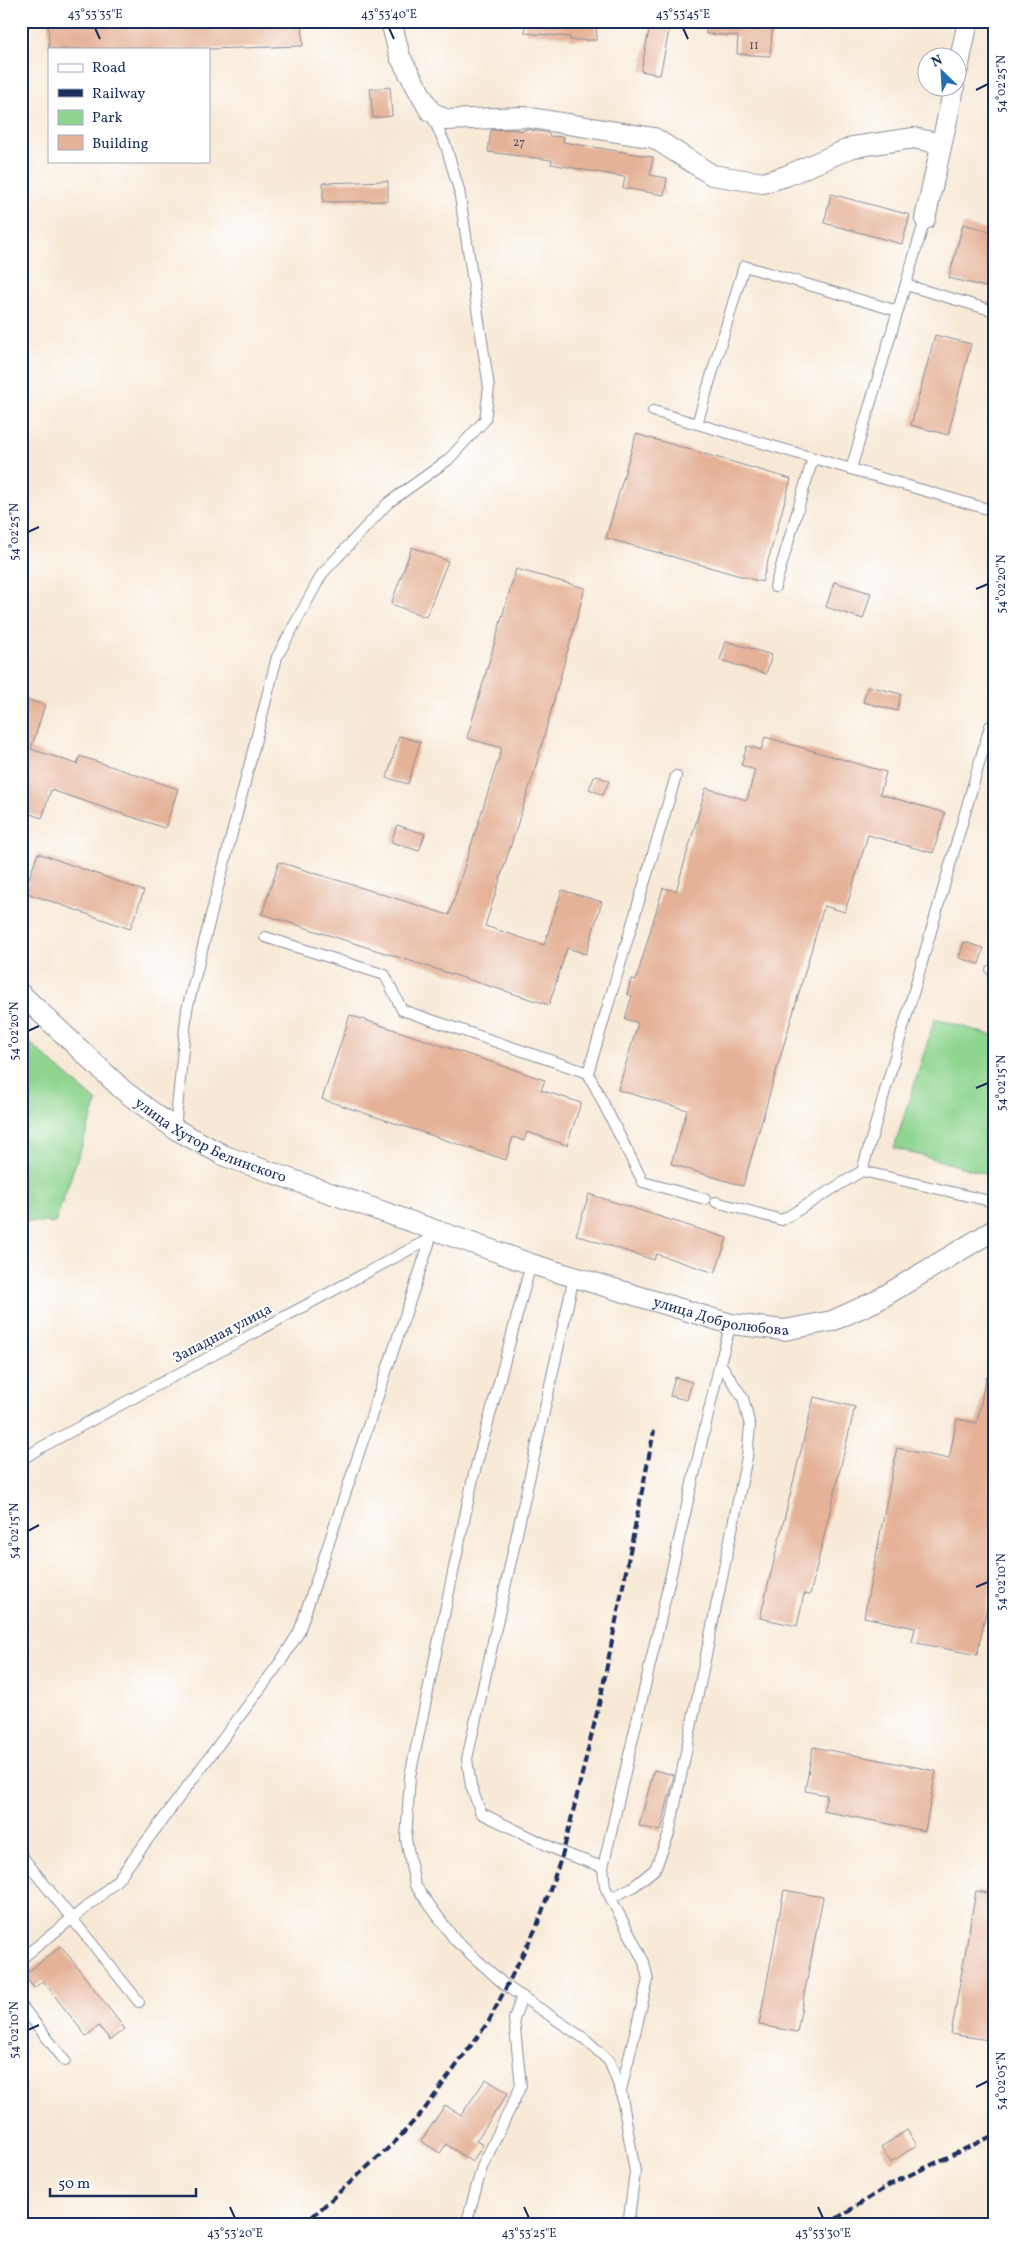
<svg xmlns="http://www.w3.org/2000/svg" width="1015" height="2246" viewBox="0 0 1015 2246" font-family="Vollkorn,serif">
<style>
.green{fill:#8ed58f;stroke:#548276}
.building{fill:#e5b297}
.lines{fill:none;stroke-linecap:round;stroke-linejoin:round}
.lane-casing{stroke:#898c9a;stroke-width:12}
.street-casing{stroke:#898c9a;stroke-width:22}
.lane{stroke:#fff;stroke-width:10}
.street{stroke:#fff;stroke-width:20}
.rail{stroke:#1b2f5e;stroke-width:4;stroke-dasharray:8 4;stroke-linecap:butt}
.ticks{fill:none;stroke:#1b2f5e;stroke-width:2}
.labels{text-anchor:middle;stroke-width:4;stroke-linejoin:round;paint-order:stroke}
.number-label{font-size:12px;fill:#4e506c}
.street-label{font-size:15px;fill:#1b2f5e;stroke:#fff}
.neatline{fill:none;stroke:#1b2f5e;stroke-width:2}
.ticks-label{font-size:12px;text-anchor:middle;fill:#1b2f5e}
</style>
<rect width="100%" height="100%" fill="#fff"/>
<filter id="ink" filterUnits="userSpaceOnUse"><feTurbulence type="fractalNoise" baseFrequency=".02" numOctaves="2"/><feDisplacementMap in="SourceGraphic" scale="10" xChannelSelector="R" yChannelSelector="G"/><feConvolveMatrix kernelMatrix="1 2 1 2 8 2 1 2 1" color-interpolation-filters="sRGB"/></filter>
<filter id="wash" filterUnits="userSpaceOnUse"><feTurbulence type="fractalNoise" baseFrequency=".0096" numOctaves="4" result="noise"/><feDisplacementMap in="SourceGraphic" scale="20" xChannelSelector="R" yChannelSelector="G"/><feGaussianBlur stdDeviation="1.12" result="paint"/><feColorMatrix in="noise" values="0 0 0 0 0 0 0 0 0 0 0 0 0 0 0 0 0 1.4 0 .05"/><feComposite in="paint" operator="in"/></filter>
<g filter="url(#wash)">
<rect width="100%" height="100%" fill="#f7e9d6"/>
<g class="green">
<path d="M935,1018L994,1036V1176L894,1148Z"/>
<path d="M21,1035L97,1102L55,1223L21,1221Z"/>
</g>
<g id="blocks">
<g class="building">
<path d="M48,21H302L303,46L209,49H49Z"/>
<path d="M525,21H596L597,40H570V37L525,33Z"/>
<path d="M651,21H671L660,75L641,71Z"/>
<path d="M706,21H773L770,56L737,54L738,36L706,34Z"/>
<path d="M390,87L392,116L373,118L370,89Z"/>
<path d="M511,129L523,131L524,129L549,133V136L564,137L563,142L653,157L650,175L667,178L664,195L623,188L625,177L551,164L552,160L488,152L491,130Z"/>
<path d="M388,181V201L323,202V183Z"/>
<path d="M831,194L910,215L902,244L824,223Z"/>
<path d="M963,224L994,232V289L949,278Z"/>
<path d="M935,335L971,344L948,435L911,425Z"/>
<path d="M636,434L791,479L762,582L606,538Z"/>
<path d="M412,547L448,561L426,617L391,604Z"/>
<path d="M516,569L585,588L533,776L485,926L544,945L562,890L602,902L586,954L567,948L549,1005L262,914L279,862L449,915L502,748L467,738Z"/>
<path d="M834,582L871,593L863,619L826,607Z"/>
<path d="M726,641L772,655L766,674L720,660Z"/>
<path d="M868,686L901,694L897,711L863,702Z"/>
<path d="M21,698L45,705L31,749L77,764L80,756L178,789L165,828L51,790L42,818L21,811Z"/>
<path d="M399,736L420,742L408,784L387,778Z"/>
<path d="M765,737L886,772L880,794L945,813L933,853L868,835L845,912L824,906L743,1186L671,1164L687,1110L618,1090L638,1023L625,1019L632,996L627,994L631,979L636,980L663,888L676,891L706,788L747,800L755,770L741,765L747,746L761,750Z"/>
<path d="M595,775L609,781L603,795L589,789Z"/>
<path d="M397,825L425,834L419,851L391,842Z"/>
<path d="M38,853L144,891L130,929L24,892Z"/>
<path d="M964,942L984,948L979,964L959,958Z"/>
<path d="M350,1015L545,1080L541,1090L581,1103L567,1145L527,1132L524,1141L513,1137L506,1160L322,1099Z"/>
<path d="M589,1194L727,1238L715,1273L656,1254L654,1260L576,1235Z"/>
<path d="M675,1377L692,1382L687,1400L670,1396Z"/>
<path d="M986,1377L994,1378V1573L977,1655L912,1642L915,1628L864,1617L897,1448L949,1459L957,1419L977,1423Z"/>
<path d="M814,1397L855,1407L810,1595L804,1594L797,1626L760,1618Z"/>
<path d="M813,1747L936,1771L925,1831L823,1811L827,1795L805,1791Z"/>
<path d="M654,1770L674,1775L661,1831L639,1826Z"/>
<path d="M784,1890L823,1897L797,2032L759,2025Z"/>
<path d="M976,1891L994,1894V2041L951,2034Z"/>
<path d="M61,1946L125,2029L110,2040L99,2026L86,2036L43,1981L34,1988L24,1975Z"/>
<path d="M486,2079L508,2093L476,2141L483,2145L472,2162L446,2144L440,2153L421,2141L445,2105L461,2115Z"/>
<path d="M907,2130L917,2145L891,2162L881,2147Z"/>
</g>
</g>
</g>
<g filter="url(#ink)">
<use href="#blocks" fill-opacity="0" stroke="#898c9a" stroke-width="1"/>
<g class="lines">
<defs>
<g id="lane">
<path d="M906,285L994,311"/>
<path d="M653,411L994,511"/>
<path d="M697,424L744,266L898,311"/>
<path d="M851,469L925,219"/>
<path d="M775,587L813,458"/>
<path d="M990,726L862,1171L994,1202"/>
<path d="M676,776L588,1073L643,1182L705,1199"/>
<path d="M265,937L385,975L402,1010L588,1073"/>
<path d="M991,970L994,971"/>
<path d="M175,1129L187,1009L277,657L322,574L388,503L448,460L485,420L489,387L459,190L446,146L431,114"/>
<path d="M716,1202L782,1220L862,1171"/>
<path d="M531,1264L473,1478L410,1776L406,1839L415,1885L455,1940L506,1986L585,2039L609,2061L621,2091L635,2172L628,2225"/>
<path d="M574,1277L467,1759L471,1786L481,1813L563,1853L603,1867"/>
<path d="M21,1460L42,1447L431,1238L432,1235"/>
<path d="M21,1855L139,2002"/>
<path d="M611,1898L633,1887L655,1869L669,1834L747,1457L750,1426L743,1398L720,1363L731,1324"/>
<path d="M21,1959L99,1897L119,1878L281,1661L299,1632L431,1238"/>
<path d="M21,2005L65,2061"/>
<path d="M621,2090L648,1980L644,1962L605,1887L603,1867L720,1363"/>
<path d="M466,2225L482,2167L521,2086L514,2019L522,1996"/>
</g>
<g id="street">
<path d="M391,21L400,57L430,111L446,120L525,117L654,138L712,175L763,183L786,176L853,147L914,138L941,144"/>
<path d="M958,69L968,21"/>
<path d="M925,219L954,88"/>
<path id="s1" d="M21,994L124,1091L175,1129L225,1156L531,1264L731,1324L784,1330L832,1321L876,1301L994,1230"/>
</g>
</defs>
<use href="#lane" class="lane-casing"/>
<use href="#street" class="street-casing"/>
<use href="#lane" class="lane"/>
<use href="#street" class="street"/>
<g class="rail">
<path d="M303,2225L396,2141L424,2110L489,2021L537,1926L563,1853L601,1696L654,1431"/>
<path d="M826,2225L893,2183L994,2135"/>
</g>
</g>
</g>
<path class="ticks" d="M95,28L100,39M389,28L394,39M683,28L688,39M976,90L988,84M28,532L39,527M976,589L988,584M28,1031L39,1026M976,1088L988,1083M28,1531L39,1525M976,1587L988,1582M28,2030L39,2025M976,2087L988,2081M230,2207L235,2218M524,2207L529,2218M818,2207L823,2218"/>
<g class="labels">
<g class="number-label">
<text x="754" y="49">11</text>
<text x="519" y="146">27</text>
</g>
<g class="street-label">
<text dy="5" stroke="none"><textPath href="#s1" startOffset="242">улица Хутор Белинского</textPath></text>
<text dy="5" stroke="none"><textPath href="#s1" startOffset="784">улица Добролюбова</textPath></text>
<text transform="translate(222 1333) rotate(-28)" y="5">Западная улица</text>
</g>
</g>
<rect width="1015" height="2246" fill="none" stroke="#fff" stroke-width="55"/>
<rect x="48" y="48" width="162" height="115" fill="#ffffff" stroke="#a4acbf"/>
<rect x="58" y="64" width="25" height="8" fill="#ffffff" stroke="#a4acbf"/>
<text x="92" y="72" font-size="15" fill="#1b2f5e">Road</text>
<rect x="58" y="89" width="25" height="8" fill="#1b2f5e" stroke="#a4acbf"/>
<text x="92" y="98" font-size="15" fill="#1b2f5e">Railway</text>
<rect x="58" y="110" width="25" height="15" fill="#8ed58f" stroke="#a4acbf"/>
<text x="92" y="122" font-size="15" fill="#1b2f5e">Park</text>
<rect x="58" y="135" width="25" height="15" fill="#e5b297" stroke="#a4acbf"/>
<text x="92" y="148" font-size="15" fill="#1b2f5e">Building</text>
<g transform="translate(942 72) rotate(335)"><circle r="24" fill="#ffffff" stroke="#a4acbf"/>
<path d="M0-4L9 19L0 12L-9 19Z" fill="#1f6fb2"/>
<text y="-8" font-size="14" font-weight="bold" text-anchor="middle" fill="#1b2f5e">N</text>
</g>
<path d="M50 2188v8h146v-8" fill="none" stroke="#1b2f5e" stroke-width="2.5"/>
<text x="58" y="2188" font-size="15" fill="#1b2f5e" stroke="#ffffff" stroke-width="4" paint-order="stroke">50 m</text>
<rect x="28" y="28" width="960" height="2190" class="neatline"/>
<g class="ticks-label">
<text x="95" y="18">43°53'35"E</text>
<text x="389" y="18">43°53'40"E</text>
<text x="683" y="18">43°53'45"E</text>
<text transform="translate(1001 84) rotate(-90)" y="4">54°02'25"N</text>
<text transform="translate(14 532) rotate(-90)" y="4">54°02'25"N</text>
<text transform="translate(1001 584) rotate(-90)" y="4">54°02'20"N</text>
<text transform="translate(14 1031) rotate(-90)" y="4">54°02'20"N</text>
<text transform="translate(1001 1083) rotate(-90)" y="4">54°02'15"N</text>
<text transform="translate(14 1531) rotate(-90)" y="4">54°02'15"N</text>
<text transform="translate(1001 1582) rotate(-90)" y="4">54°02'10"N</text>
<text transform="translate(14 2030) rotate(-90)" y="4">54°02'10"N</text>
<text transform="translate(1001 2081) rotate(-90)" y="4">54°02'05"N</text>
<text x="235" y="2237">43°53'20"E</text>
<text x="529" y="2237">43°53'25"E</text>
<text x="823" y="2237">43°53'30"E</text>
</g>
</svg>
